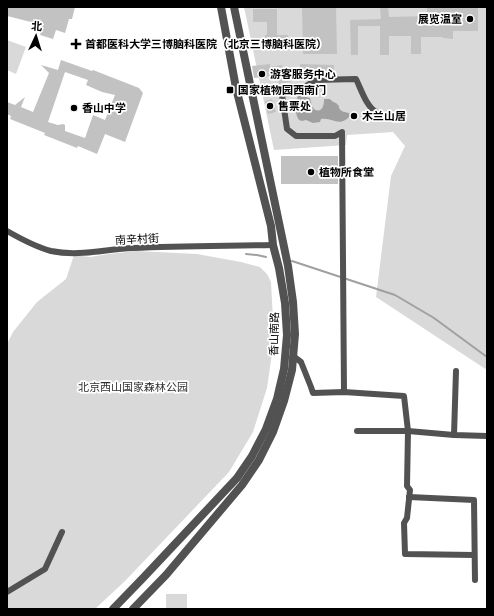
<svg xmlns="http://www.w3.org/2000/svg" width="494" height="616" viewBox="0 0 494 616" font-family="Ubuntu,'Noto Sans SC',sans-serif">
<style>
.green{fill:#d9d9d9}
.water{fill:#a0a0a0}
.lines{fill:none;stroke-linecap:round;stroke-linejoin:round}
.stream{stroke:#a0a0a0;stroke-width:2}
.building{fill:#c2c2c2;fill-rule:evenodd}
.minor{stroke:#525252;stroke-width:6}
.tertiary{stroke:#525252;stroke-width:8}
.poi-dot{fill:#000;stroke:#fff;stroke-width:1.5}
.labels{text-anchor:middle;stroke-width:3.5;stroke-linejoin:round;paint-order:stroke}
.poi-label{font-size:11px;font-weight:bold;fill:#000;stroke:#fff;text-anchor:start}
.street-label{font-size:11px;fill:#000;stroke:#fff}
.park-label{font-size:11px;fill:#303030;stroke:#fff}
</style>
<rect width="100%" height="100%" fill="#fff"/>
<g class="green">
<path d="M244,7H487V370L376,297L391,176L405,146L393,132L347,135L346,145L274,150Z"/>
<path d="M7,40L26,47L16,74L7,70Z"/>
<path d="M136,251L197,254L241,262L260,267L267,274L271,282L274,339L267,388L253,432L229,472L125,581L95,609H7V344L13,332L37,302L66,279L74,255L90,257L109,254Z"/>
<rect x="166" y="594" width="21" height="15"/>
</g>
<path class="water" d="M301,92H303L306,97L310,98C311,101 311,105 313,108C316,112 322,111 323,106C324,103 324,101 324,99H330C333,103 336,102 338,105C339,106 339,107 339,108C341,112 345,112 349,113L350,116C339,128 333,117 321,119L320,122L313,123L306,120L302,121L299,120C295,115 295,104 297,98C298,97 300,93 301,92Z"/>
<g class="lines">
<g class="stream">
<path d="M246,254L257,255L266,257"/>
<path d="M292,261L395,295L434,318L487,357"/>
</g>
</g>
<g class="building">
<path d="M7,7H75L72,19H69L65,33L56,30L53,39L40,35L43,25L7,16Z"/>
<path d="M302,7H336L337,54H303Z"/>
<path d="M380,7H388L389,17L427,16V7H478V31H453V39L443,38V37H421V54H411V36H389V55H380V26H358V55H351L350,20L381,19Z"/>
<path d="M253,9H277V35H288V49H265V35H267V22H253Z"/>
<path d="M61,60L92,71L93,70L139,88L143,93L125,142L105,134L97,154L78,146L77,148L44,135L45,133L10,119L11,116L7,114V102L15,105L25,97L21,107L33,112L49,73L41,65L58,70ZM65,72L88,80L86,85L102,92L115,95L105,120L93,115L85,138L65,131V125L63,124L58,125L48,122Z"/>
<path d="M270,64V67L282,65L284,73L288,72L291,82L279,84L277,75L254,78L252,66Z"/>
<path d="M300,64L334,65V74H300Z"/>
<path d="M272,99L276,112L268,114L265,101Z"/>
<rect x="281" y="156" width="57" height="28"/>
</g>
<g class="lines">
<g class="minor">
<path d="M7,231C21,239 36,247 51,251C79,257 106,249 133,248C180,246 227,246 273,245"/>
<path d="M293,356L301,362L311,387L313,393L344,392L404,396L408,431L407,486L410,490L407,518L404,523L405,554L474,555"/>
<path d="M344,392L342,132L335,136H296L287,129L282,95L291,86L305,87L315,80L356,79C361,89 366,106 376,112C383,116 391,117 398,118"/>
<path d="M357,431H408L454,435L487,436"/>
<path d="M454,435L456,371"/>
<path d="M409,497L474,500L475,580"/>
<path d="M7,592L45,569L62,532"/>
</g>
<g class="tertiary">
<path d="M113,609L143,578L237,478L252,456L266,429L277,399L284,369L287,335L285,303L279,268L273,245L271,226L236,88L221,7"/>
<path d="M133,609L166,575L242,485L259,460L273,432L284,401L292,370L295,334L293,302L288,266L234,7"/>
</g>
</g>
<g class="poi-dot">
<circle cx="470" cy="19" r="4"/>
<path d="M74 38h4v4h4v4h-4v4h-4v-4h-4v-4h4z"/>
<circle cx="262" cy="74" r="4"/>
<rect x="226" y="86" width="8" height="8" rx="2"/>
<circle cx="270" cy="106" r="4"/>
<circle cx="74" cy="108" r="4"/>
<circle cx="354" cy="116" r="4"/>
<circle cx="311" cy="172" r="4"/>
</g>
<g class="labels">
<g class="poi-label">
<text x="462" y="23" text-anchor="end">展览温室</text>
<text x="85" y="48">首都医科大学三博脑科医院（北京三博脑科医院）</text>
<text x="270" y="78">游客服务中心</text>
<text x="238" y="94">国家植物园西南门</text>
<text x="278" y="110">售票处</text>
<text x="82" y="112">香山中学</text>
<text x="362" y="120">木兰山居</text>
<text x="319" y="176">植物所食堂</text>
</g>
<g class="street-label">
<text transform="translate(137 239) rotate(-3)" y="4">南辛村街</text>
<text transform="translate(274 334) rotate(-89)" y="4">香山南路</text>
</g>
<g class="park-label">
<text x="133" y="391">北京西山国家森林公园</text>
</g>
</g>
<rect width="494" height="616" fill="none" stroke="#000000" stroke-width="16"/>
<g transform="translate(36 36) rotate(4)" stroke="#ffffff" stroke-width="3" paint-order="stroke">
<path d="M0-3L7 15L0 10L-7 15Z" fill="#000000"/>
<text y="-6" font-size="11" font-weight="bold" text-anchor="middle" fill="#000000">北</text>
</g>
</svg>
